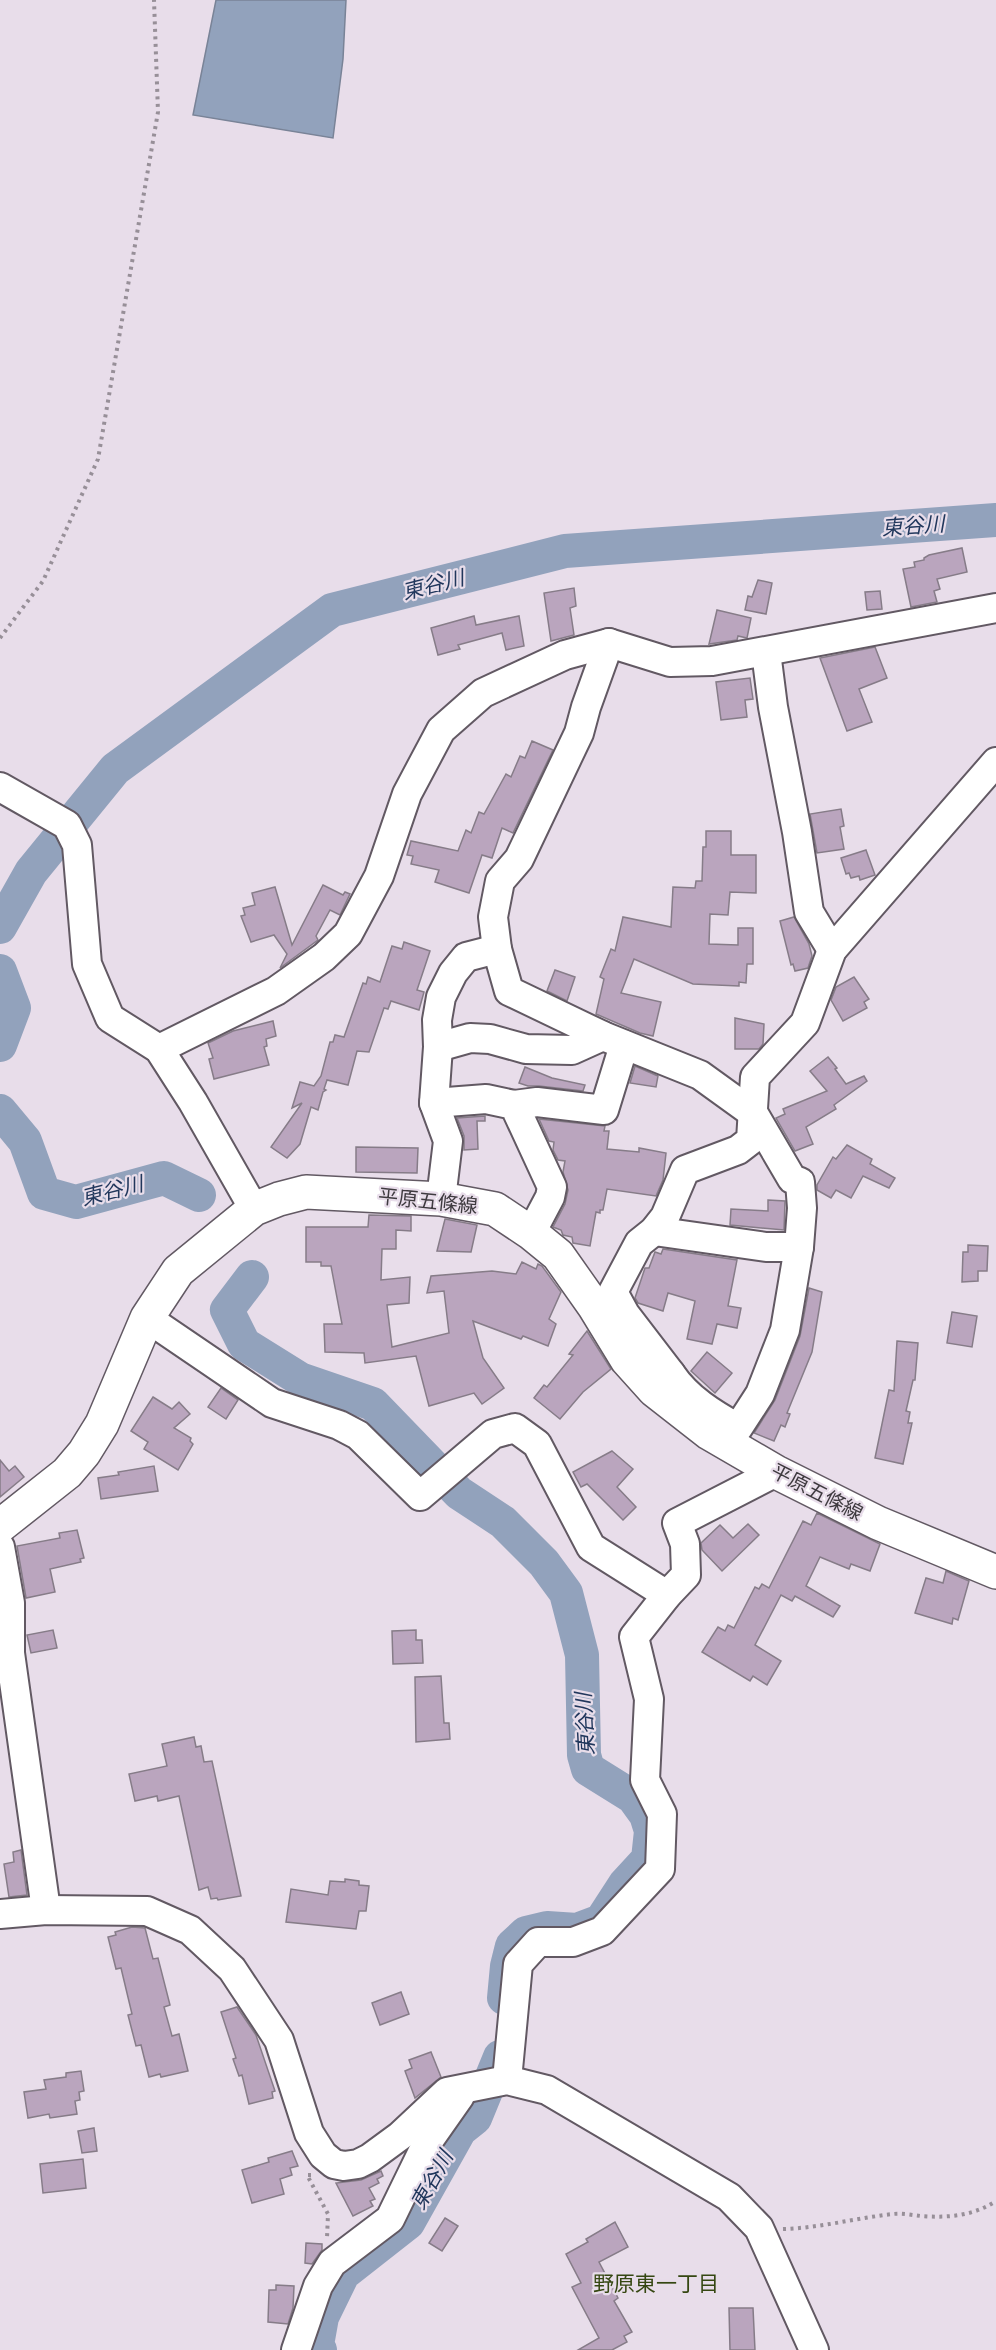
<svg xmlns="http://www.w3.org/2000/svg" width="996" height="2350" viewBox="0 0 996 2350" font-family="'Nunito Sans','Noto Sans JP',sans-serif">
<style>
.water{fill:#92a2bc;stroke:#798397;stroke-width:1.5}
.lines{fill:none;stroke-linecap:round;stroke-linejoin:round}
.river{stroke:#92a2bc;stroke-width:34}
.building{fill:#baa5be;stroke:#867c88;stroke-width:1.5}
.minor-casing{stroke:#625963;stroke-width:32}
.major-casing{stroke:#625963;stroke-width:36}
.path{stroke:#978f98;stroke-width:4;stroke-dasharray:3 4.5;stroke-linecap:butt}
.minor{stroke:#fff;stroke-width:28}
.major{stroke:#fff;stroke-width:33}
.labels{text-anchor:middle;stroke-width:4.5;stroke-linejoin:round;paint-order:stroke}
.street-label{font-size:20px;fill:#3f3b40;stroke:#e8ddea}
.water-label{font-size:21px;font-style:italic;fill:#21375c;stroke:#e8ddea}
.neighbourhood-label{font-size:21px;fill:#354712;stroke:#e8ddea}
</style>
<rect width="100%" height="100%" fill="#e8ddea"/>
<path class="water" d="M216,0H346L343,59L333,138L193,115Z"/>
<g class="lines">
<g class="river">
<path d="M0,927L31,872L115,769L332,610L565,551L996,520"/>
<path d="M0,971L14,1008L0,1045"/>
<path d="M0,1111L25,1141L44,1193L76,1202L164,1178L199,1195"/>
<path d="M252,1277L227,1310L244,1344L300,1379L373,1404L459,1493L503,1522L544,1563L566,1593L582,1655L584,1755L588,1769L633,1797L646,1815L651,1831L648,1859L625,1884L601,1921L577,1930L547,1928L526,1933L512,1946L507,1966L504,1998"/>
<path d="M320,2350L317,2345L322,2317L343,2274L408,2223L460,2130L475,2118L500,2057"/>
</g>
</g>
<g class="building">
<path d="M962,548L967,572L937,579L940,589L934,591L937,602L911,607L903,569L915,567L914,562L924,560V558L929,555Z"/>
<path d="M758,580L772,583L766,614L745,610L748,596L752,597Z"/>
<path d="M574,588L576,606L570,608L574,635L551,641L544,593Z"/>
<path d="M880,591L882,609L867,610L865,592Z"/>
<path d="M717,610L751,618L747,638L738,636L737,640L709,644Z"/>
<path d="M474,616L476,625L519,616L524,646L506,650L502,633L458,645L460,649L438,655L431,628Z"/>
<path d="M875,647L887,678L859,689L872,722L847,731L820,658Z"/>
<path d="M750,678L753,699L745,700L747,717L721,720L716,682Z"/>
<path d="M532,741L553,750L513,833L502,828L492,858L482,855L469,893L435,882L439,870L411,864L413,856L407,855L411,841L458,851L466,830L471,833L479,812L484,814L506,774L511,777L520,756L525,758Z"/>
<path d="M841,809L844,826L840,827L844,849L817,853L810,814Z"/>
<path d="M706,831H731V855H756V893L730,892L728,915L710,914L709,944L738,945V928H753V964H747L746,983L739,982V986L693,984L634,959L621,993L661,1002L653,1036L640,1033L596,1014L604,979L600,977L611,949L615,951L623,917L671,927L673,887L695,888L696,881H702L703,847H706Z"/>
<path d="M866,850L875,875L860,880L859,876L851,878L849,873L846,874L841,858Z"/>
<path d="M323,885L343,895L345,892L350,894L340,915L330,910L316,936L318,940L280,968L287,954L274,935L251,942L241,916L245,915L243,908L255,905L252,893L275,887L292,945Z"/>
<path d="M794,917L809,944L812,956L808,968L795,971L793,964L791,965L780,921Z"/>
<path d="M404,942L430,951L417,990L424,992L419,1010L391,1001L388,1009L384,1008L369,1052L357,1051L348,1085L327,1080L324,1089L326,1090L323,1092L318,1110L311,1107L300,1144L287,1158L271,1147L302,1103L292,1108L300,1082L314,1086L321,1076L330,1042H333L335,1035L344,1037L363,983L366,984L368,977L380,982L392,946L402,949Z"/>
<path d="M555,970L575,977L567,1001L547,991Z"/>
<path d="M854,977L869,999L864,1002L867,1008L843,1021L831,1000L836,987Z"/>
<path d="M735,1018L764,1024L763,1044L759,1049H735Z"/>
<path d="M273,1021L276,1036L266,1039L267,1046L264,1047L269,1065L214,1079L209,1059L213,1058L208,1043L233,1031Z"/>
<path d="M828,1057L837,1068L835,1069L846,1084L864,1076L867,1081L834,1105L836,1109L806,1127L813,1144L795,1151L776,1118L785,1114L783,1109L827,1091L810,1071Z"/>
<path d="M635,1066L658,1076L656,1087L630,1083Z"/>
<path d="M525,1067L552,1078L585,1085L583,1091L539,1086H528L519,1083Z"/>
<path d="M485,1116V1121H477L478,1149L464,1150V1136L457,1118Z"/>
<path d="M539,1119L605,1126L604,1131H609L607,1149L639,1152V1148L666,1153L663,1180L656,1196L607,1189L603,1210H600V1213L596,1212L590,1246L573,1243L572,1237L563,1235L561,1230L553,1227L565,1204L568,1190L563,1172L565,1161L558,1160L553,1150L554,1142L549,1141Z"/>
<path d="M847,1145L872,1159L870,1164L895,1178L889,1188L863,1176L851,1198L836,1190L831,1198L817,1190V1185L833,1157L836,1159Z"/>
<path d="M356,1147L418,1148L417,1173L356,1172Z"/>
<path d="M768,1200L785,1201L784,1230L730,1225L731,1209L768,1211Z"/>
<path d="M369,1215L411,1216V1231L396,1230V1249H382L381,1280L410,1277L409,1303L387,1305L392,1347L449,1333L444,1291L427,1293L431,1276L492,1271L516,1274L522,1262L536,1269L538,1264L542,1266L561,1292L549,1319L556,1324L548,1346L523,1336L521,1339L473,1321L483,1358L504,1388L482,1404L474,1393L429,1406L416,1356L365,1363L364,1353L325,1352L324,1324H342L331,1266H321V1262H306V1227H368Z"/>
<path d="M445,1219L477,1225L471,1252L437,1251Z"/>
<path d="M968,1245L988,1246L987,1271H978V1281L962,1282L963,1252H968Z"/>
<path d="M663,1249L737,1260L728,1306L741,1308L737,1328L717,1324L712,1344L687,1339L695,1301L668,1293L663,1311L638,1303L635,1298L645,1268H649L655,1252L661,1254Z"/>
<path d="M809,1288L822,1292L812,1352L787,1413L790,1414L785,1427L781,1425L774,1441L754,1433L775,1400L800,1336Z"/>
<path d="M952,1312L977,1316L972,1347L947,1343Z"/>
<path d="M587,1331L611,1369L583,1392L560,1419L534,1398L544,1385L547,1387L573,1355L569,1354Z"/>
<path d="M897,1341L918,1343L915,1380H913L906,1411L910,1412L908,1423H912L903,1464L875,1458L889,1390L894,1391Z"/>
<path d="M707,1352L732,1373L715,1393L691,1371Z"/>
<path d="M221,1388L238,1400L226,1419L208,1407Z"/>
<path d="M153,1397L172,1409L179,1402L190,1414L174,1428L191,1438L190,1441L193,1444L178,1470L144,1449L148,1442L131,1431Z"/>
<path d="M612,1451L633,1469L617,1487L636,1507L623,1520L587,1484L581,1487L573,1472Z"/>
<path d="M0,1460L9,1471L15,1466L24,1477L0,1497Z"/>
<path d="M154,1466L158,1491L101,1499L98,1478L119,1475L118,1472Z"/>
<path d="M817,1513L880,1544L870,1571L851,1564L849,1569L820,1557L806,1586L840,1606L833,1617L795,1596L792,1601L781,1595L755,1645L781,1661L767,1685L753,1676L750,1681L702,1652L718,1627L725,1631L728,1625L734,1628L755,1587L759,1589L762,1584L769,1588L803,1521L811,1525Z"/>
<path d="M748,1524L759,1535L722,1571L702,1550L701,1543L720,1525L733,1538Z"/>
<path d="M77,1530L84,1558L80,1559L81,1562L50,1569L55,1592L26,1598L17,1546L60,1538L59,1533Z"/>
<path d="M946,1571L969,1581L958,1620L953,1618L952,1624L915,1613L926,1578L943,1583Z"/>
<path d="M53,1630L57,1648L31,1653L27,1635Z"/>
<path d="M416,1630V1640H422L423,1663L393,1664L392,1631Z"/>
<path d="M441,1676L444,1723H449L450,1739L416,1742L415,1677Z"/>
<path d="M194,1737L196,1747L201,1746L204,1762L212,1761L241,1896L218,1900L217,1898L211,1899L208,1887L199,1890L179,1796L158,1801L157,1796L135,1801L129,1774L167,1766L162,1744Z"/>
<path d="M21,1850L27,1895L9,1897L4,1864L14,1862L13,1852Z"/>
<path d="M345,1879L359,1881V1885L369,1886L366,1911H359L356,1929L286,1922L291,1889L328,1895L330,1881L345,1882Z"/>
<path d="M132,1927L145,1928L153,1959L158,1958L170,2005L164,2007L172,2036L179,2034L188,2071L161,2077L160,2074L149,2077L141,2045L136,2046L128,2015L132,2014L121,1968L116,1969L108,1937L116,1935L115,1932Z"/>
<path d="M401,1992L409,2014L380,2025L372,2003Z"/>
<path d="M237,2007L256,2035L275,2091L272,2092L273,2098L249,2104L242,2075L239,2076L233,2059L236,2058L221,2012Z"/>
<path d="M431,2052L441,2077L415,2098L405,2071L412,2068L409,2060Z"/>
<path d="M81,2071L84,2091L79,2092L80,2100L75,2101L77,2114L50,2118L49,2114L28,2118L24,2092L46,2089L44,2080L66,2077V2073Z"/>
<path d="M94,2128L97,2151L82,2153L78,2131Z"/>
<path d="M292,2151L298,2166L290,2168L292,2175L280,2179L284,2194L252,2203L242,2170L269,2162L268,2158Z"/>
<path d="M83,2159L86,2188L43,2193L40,2164Z"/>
<path d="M381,2171L383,2176L377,2179L379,2183L369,2188L375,2199L370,2201L373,2206L353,2216L336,2183L361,2180Z"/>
<path d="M445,2218L458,2226L442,2251L429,2243Z"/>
<path d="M615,2222L628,2247L599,2262L618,2298L614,2301L632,2332L624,2336L627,2342L612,2350H578L599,2338L572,2287L581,2283L566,2254L588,2242L586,2239Z"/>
<path d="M306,2243L322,2244V2250L312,2264L305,2263Z"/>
<path d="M276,2285L294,2286L293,2308L288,2324L268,2322L269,2290H276Z"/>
<path d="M729,2308H753L755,2350H730Z"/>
</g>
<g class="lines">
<defs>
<g id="minor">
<path d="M609,643L586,707L579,733L519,859L500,881L493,917L497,949L509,991L603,1036L700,1075L754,1114L792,1179L800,1182L802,1208L799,1247L785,1330L760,1394L738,1428C713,1414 688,1399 671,1374"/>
<path d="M766,652L773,707L797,832L809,912L832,950"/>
<path d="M0,787L67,825L77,845L87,964L110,1018L159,1049L193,1102L254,1209"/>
<path d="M438,1047L470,1038L490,1039L526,1049L572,1050L603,1036"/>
<path d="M159,1049L276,991L324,957L348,934L379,876L407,794L441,730L483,693L565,655L609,643L670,662L712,661L996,608"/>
<path d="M434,1103L486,1099L514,1105L552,1187L550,1197L531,1233"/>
<path d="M514,1105L537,1102L604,1110L624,1045"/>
<path d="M441,1199L448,1141L434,1103L438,1047L437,1020L441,997L453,973L466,957L497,949"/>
<path d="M654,1231L766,1247H799"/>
<path d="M147,1318L272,1403L339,1425L358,1435L420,1496L493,1434L515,1428L537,1444L591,1547L667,1595"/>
<path d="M657,1387L671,1374L625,1314L613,1292L639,1243L654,1231L665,1217L685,1170L738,1150L751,1140L755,1077L805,1023L832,950L996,762"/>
<path d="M0,1547L10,1603V1653L46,1910"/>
<path d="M0,1914L46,1910L147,1911L190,1930L232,1969L279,2040L309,2133L323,2155L334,2164L344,2166L358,2164L370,2158L400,2136L447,2092L507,2080L547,2090L729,2197L759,2228L814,2350"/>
<path d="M507,2080L518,1964L538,1942H573L602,1931L660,1869L662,1814L645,1780L649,1699L634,1637L667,1595L686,1575L685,1544L677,1523L776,1472"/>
<path d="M296,2350L318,2286L332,2263L390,2219L427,2143L460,2096"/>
</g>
<path id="major" d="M0,1526L67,1473L84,1453L102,1424L147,1318L178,1271L254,1209L279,1199L306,1192L441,1199L495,1209L531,1233L558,1255L594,1306L627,1360L654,1390L709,1433L776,1472L878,1523L996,1572"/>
</defs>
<use href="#minor" class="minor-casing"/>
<use href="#major" class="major-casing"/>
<g class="path">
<path d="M0,638L43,581L98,459L158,112L154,0"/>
<path d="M311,2175H307L328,2214L327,2238"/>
<path d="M783,2229C820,2228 856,2218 893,2214C902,2213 912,2215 921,2216C948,2218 973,2216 996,2201"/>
</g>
<use href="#minor" class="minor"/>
<use href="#major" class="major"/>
</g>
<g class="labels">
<g class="street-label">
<text transform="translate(428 1201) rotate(6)" y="7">平原五條線</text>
<text transform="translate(817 1492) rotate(27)" y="7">平原五條線</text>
</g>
<g class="water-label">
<text transform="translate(913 526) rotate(-4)" y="7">東谷川</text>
<text transform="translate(433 585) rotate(-14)" y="7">東谷川</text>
<text transform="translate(112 1191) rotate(-14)" y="7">東谷川</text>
<text transform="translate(585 1724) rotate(-93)" y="7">東谷川</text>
<text transform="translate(432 2180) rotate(-61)" y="7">東谷川</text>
</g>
<g class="neighbourhood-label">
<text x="656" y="2291">野原東一丁目</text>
</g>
</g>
</svg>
